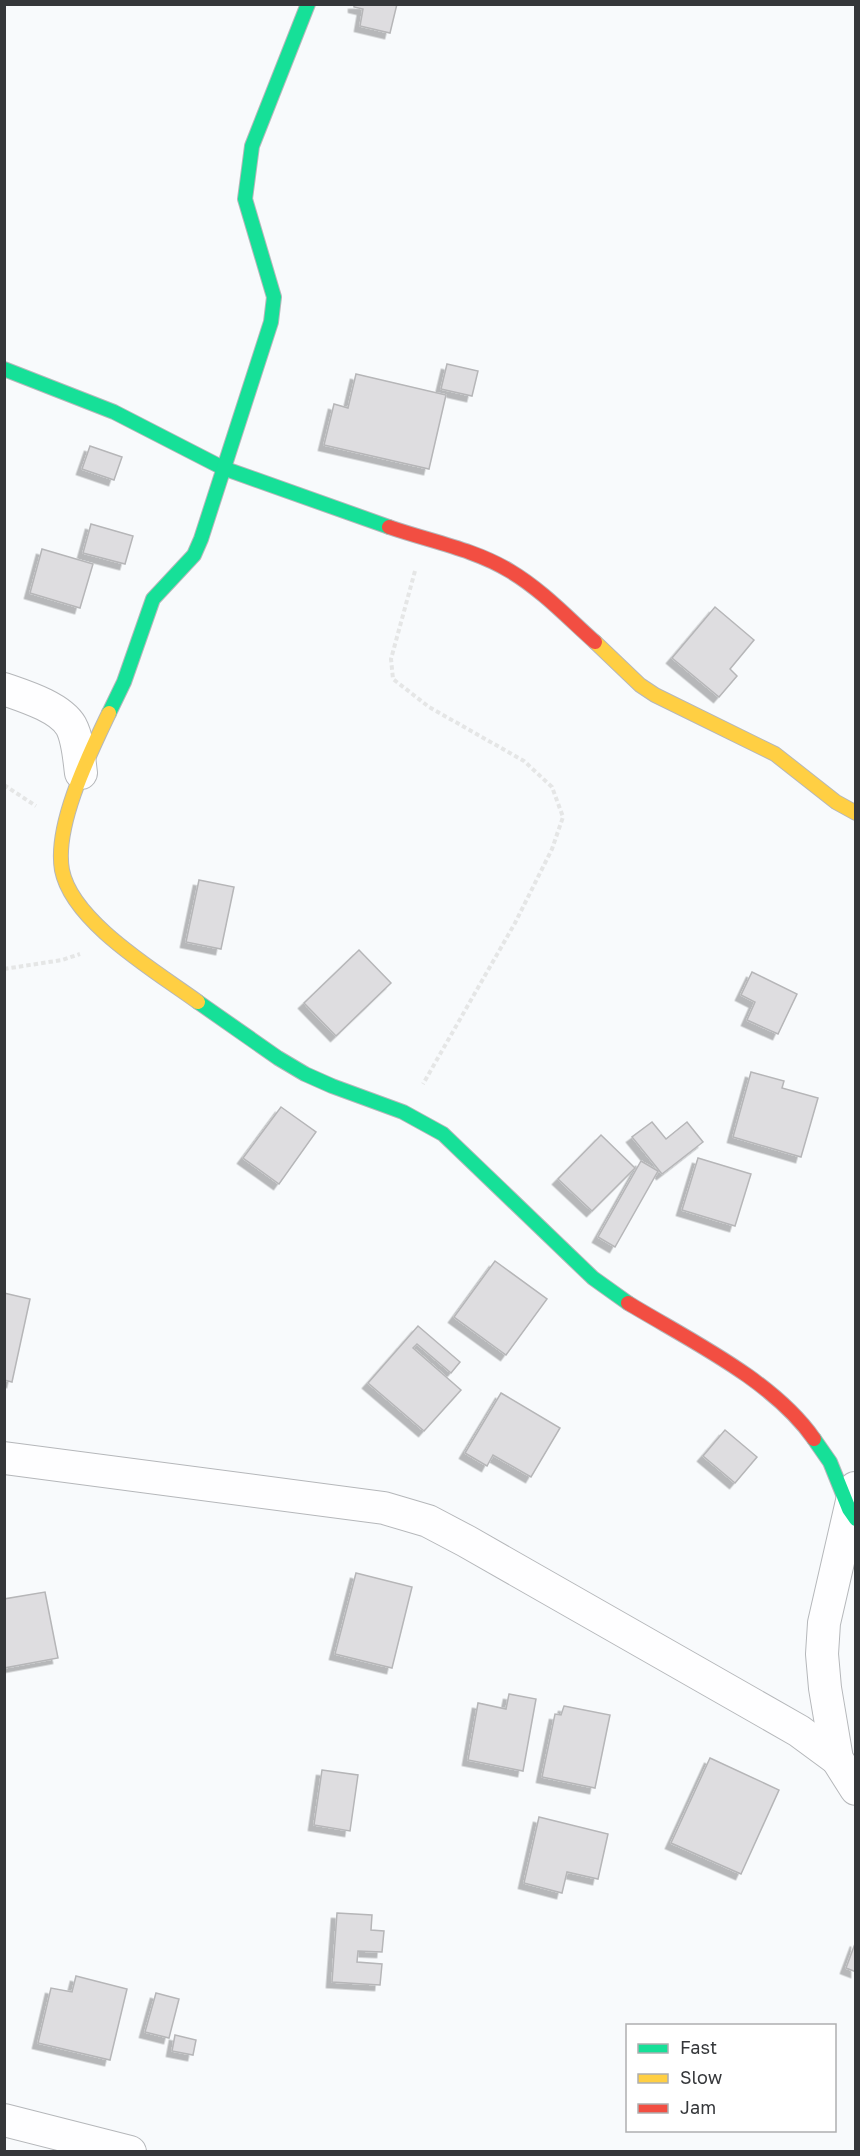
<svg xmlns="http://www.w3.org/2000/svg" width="860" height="2156" viewBox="0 0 860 2156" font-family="'Golos Text',sans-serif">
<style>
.building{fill:#dedde0;stroke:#b6b6b8;stroke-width:1.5;filter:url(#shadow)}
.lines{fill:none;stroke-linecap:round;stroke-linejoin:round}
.street-casing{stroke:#b5b7ba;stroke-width:34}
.fast-casing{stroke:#b5b7ba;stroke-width:16}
.slow-casing{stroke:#b5b7ba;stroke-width:16}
.jam-casing{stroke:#b5b7ba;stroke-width:16}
.path{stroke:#e5e6e6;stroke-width:4;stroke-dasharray:4.5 3;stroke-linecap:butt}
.street{stroke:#fefeff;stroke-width:32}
.fast{stroke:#16e098;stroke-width:14}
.slow{stroke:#ffcf43;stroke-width:14}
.jam{stroke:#f24e42;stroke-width:14}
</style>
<defs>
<filter id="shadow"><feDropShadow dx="-5.5" dy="5.5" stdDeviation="0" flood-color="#0004"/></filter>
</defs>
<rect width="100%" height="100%" fill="#f8fafc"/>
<g class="building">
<path d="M354,4H397L390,33L360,26L363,9L354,7Z"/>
<path d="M447,364L478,371L472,396L441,389Z"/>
<path d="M356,374L446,395L429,469L324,445L334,404L348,408Z"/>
<path d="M90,446L122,457L114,480L82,469Z"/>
<path d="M91,524L133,536L125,564L83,553Z"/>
<path d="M42,549L93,564L80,608L30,593Z"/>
<path d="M715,607L754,640L730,669L737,676L719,697L672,658Z"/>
<path d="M199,880L234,887L221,949L186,942Z"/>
<path d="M359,950L391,983L336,1036L304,1003Z"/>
<path d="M752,972L797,994L778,1034L747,1020L755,1002L741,995Z"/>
<path d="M751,1072L784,1081L782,1088L818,1098L801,1157L733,1137Z"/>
<path d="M281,1107L316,1132L279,1184L243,1158Z"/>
<path d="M652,1122L666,1139L687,1122L703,1142L662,1174L632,1137Z"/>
<path d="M601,1135L635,1168L592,1211L558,1179Z"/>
<path d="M698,1158L751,1174L735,1226L682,1210Z"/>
<path d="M641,1161L658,1171L615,1247L598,1237Z"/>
<path d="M495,1261L547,1299L506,1355L454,1317Z"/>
<path d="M4,1293L30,1299L12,1382L4,1380Z"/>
<path d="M418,1326L460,1362L451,1373L417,1344L413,1348L461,1390L424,1431L368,1383Z"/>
<path d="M501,1393L560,1428L531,1477L493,1455L487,1466L465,1453Z"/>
<path d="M725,1430L757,1457L735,1483L703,1456Z"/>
<path d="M356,1573L412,1587L392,1668L335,1654Z"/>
<path d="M45,1592L58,1658L4,1668V1599Z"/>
<path d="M509,1694L536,1699L523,1771L468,1760L478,1703L506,1709Z"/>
<path d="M564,1706L610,1715L595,1788L542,1777L555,1714L561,1715Z"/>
<path d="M710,1758L779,1790L741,1874L671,1843Z"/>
<path d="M322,1770L358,1775L350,1831L314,1825Z"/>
<path d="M539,1817L608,1834L598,1879L567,1872L562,1893L524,1883Z"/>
<path d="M337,1913L372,1915L371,1930L384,1931L382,1952L358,1951L357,1962L382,1964L380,1985L332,1982Z"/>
<path d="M856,1941V1972L846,1968Z"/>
<path d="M76,1976L127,1989L110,2060L38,2043L51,1988L72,1992Z"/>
<path d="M156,1993L179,1999L169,2038L145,2032Z"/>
<path d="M175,2035L196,2040L193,2055L172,2051Z"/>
</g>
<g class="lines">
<defs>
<g id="street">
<path d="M4,689C24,696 60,707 71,726C78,739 79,758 81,773"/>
<path d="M4,1458L384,1508L428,1521L466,1541L799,1731L837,1759"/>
<path d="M855,1488L824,1623L822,1654L825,1688L837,1759L856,1789"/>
<path d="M4,2120L130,2152"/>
</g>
<g id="fast">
<path d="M4,369L114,412L223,468L389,527"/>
<path d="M109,713L124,682L153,599L194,555L201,539L271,322L274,297L245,199L252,146L308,4"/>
<path d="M198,1002L278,1058L305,1074L332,1086L403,1112L443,1134L593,1278L628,1303"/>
<path d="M814,1439L830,1462L849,1509L856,1519"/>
</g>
<g id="slow">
<path d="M595,642L640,685L655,695L775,754L836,802L856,813"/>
<path d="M109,713C90,753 54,825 62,870C72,922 157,972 198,1002"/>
</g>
<g id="jam">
<path d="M389,527C429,541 474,549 510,571C542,590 568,618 595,642"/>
<path d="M628,1303C689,1340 773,1380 814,1439"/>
</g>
</defs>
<use href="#street" class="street-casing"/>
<use href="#fast" class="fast-casing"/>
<use href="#slow" class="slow-casing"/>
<use href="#jam" class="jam-casing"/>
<g class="path">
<path d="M415,571L391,659L393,679L429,707L524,761L552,787L563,817L552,849L515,923L423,1084"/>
<path d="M4,785L36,806"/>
<path d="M4,969L62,960L80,954"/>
</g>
<use href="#street" class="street"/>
<use href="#fast" class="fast"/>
<use href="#slow" class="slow"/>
<use href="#jam" class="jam"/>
</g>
<rect width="860" height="2156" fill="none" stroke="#35373a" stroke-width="12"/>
<rect x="626" y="2024" width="210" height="108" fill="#ffffff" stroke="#aeafb0" stroke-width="1.5"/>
<rect x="638" y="2044" width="30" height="9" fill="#16e098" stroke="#aeafb0" stroke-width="1.5"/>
<text x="680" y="2054" font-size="18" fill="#35373a">Fast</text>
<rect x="638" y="2074" width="30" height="9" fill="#ffcf43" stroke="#aeafb0" stroke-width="1.5"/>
<text x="680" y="2084" font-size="18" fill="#35373a">Slow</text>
<rect x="638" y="2104" width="30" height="9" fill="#f24e42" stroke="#aeafb0" stroke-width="1.5"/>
<text x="680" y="2114" font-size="18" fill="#35373a">Jam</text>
</svg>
